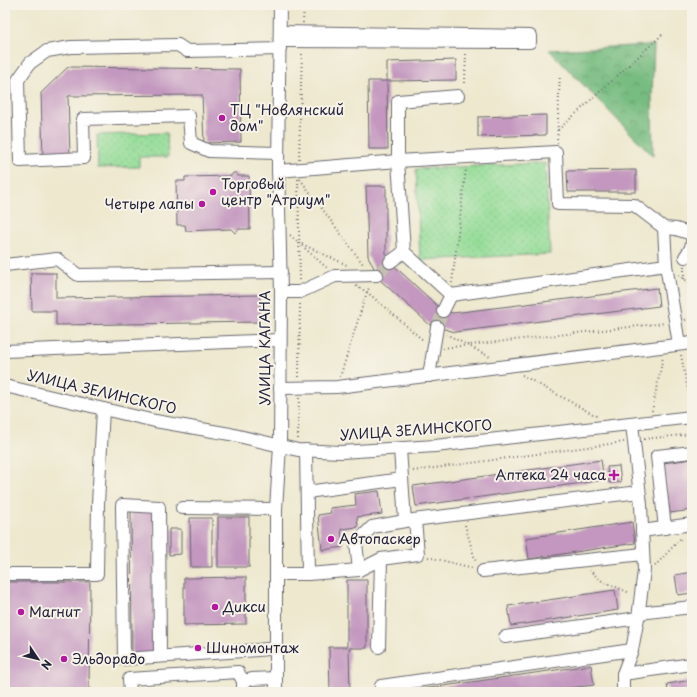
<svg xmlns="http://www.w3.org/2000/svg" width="697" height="697" viewBox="0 0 697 697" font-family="'Playpen Sans',sans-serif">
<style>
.forest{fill:url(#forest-crowns);stroke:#4c6f5e}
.park{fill:url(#park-dots);stroke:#5b806a}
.building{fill:#c397bf}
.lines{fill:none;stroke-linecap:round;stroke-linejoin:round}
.minor-tunnel{stroke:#c4c0b1;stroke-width:12;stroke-dasharray:12 6;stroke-linecap:butt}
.minor-casing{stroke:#69676e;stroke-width:14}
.path{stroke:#69676e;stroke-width:2;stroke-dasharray:1 3;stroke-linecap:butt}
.minor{stroke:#fff;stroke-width:12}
.poi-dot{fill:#b5179e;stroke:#f7f3e8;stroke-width:1.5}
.labels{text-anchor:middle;stroke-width:4;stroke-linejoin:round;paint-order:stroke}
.poi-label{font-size:14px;fill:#22223b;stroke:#f7f3e8;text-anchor:start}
.street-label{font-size:14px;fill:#22223b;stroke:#f7f3e8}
</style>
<defs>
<pattern id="forest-crowns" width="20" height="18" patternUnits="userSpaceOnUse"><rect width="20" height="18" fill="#77bc80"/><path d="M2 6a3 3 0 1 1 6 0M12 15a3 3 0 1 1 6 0" fill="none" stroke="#61986a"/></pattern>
<pattern id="park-dots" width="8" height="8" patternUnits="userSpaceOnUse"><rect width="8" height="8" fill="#94dd98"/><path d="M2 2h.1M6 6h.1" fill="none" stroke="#7fbd84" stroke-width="1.8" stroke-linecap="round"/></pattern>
</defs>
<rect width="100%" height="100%" fill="#f7f3e8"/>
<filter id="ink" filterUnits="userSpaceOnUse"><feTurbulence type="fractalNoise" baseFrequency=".025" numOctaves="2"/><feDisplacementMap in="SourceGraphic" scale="8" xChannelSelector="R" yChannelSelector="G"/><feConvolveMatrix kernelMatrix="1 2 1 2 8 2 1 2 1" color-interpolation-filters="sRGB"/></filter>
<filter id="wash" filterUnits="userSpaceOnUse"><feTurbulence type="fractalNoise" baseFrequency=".012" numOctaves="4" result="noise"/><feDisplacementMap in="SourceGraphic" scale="16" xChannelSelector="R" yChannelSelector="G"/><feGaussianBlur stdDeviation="0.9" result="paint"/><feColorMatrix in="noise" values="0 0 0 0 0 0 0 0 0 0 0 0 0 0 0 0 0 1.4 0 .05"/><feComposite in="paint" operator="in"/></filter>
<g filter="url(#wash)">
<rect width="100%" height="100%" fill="#ede8ce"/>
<path class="forest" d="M654,45L652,97L653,156L549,50Z"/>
<g class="park">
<path d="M167,133L168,157H139V167L98,168L97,135Z"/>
<path d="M545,163L550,254L420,260L416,169Z"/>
</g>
<g id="blocks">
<g class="building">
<path d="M456,60V80L387,81L388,149H369L368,81H387V62Z"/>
<path d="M68,67L240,69L241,142L204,143L202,95L68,96L70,155L43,157L41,93Z"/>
<path d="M546,115V135L478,137V117Z"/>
<path d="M636,170V192H568L567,171Z"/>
<path d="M233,173H236L238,176H249L250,229H239L235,233L231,229L186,231L185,225H177L176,181H185V177L231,176Z"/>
<path d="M366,186H386V256L390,262L443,311L453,313L657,288L659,306L455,332L430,325L380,280L368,256Z"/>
<path d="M31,273H56V298L260,295V322L56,325V311H32Z"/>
<path d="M692,459V510L670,513L663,463Z"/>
<path d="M601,460L604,480L416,506L413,486Z"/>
<path d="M619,466L621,482L609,483L607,467Z"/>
<path d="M379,491L382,514L357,517L358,527L341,529L343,547L322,550L318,515L331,513L330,508L356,505L355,494Z"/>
<path d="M154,510L155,654H132L131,511Z"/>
<rect x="218" y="517" width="31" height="50"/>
<path d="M190,518H212V567H191Z"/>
<path d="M632,522L635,543L529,559L526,538Z"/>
<path d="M169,529H181V554L169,555Z"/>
<path d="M692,572V593L678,595L675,575Z"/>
<path d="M246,577V624L184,625V578Z"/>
<path d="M347,580H367V648H349L350,692H330L329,647H347Z"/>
<path d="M5,582H90L89,692H5Z"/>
<path d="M615,590L618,610L511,626L508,606Z"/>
<path d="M591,665L594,685L540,692H409L408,691Z"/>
<path d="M692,680V692H668L667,684Z"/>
</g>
</g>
</g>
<g filter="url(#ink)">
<use href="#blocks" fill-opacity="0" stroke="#69676e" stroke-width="1"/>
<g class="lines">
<g class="minor-tunnel">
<path d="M377,275L390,262"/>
<path d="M437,327L443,311"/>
</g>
<defs>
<g id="minor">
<path d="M281,32L530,36V42L281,41"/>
<path d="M458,96L398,101V161L556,152L558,204L634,205L664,228L676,229L692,234"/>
<path d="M278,153L209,151L191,143L189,116L83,119L84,158L20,161L18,80L30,63L47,51L71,47L178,45L187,51L280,49"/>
<path d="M278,171L398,161L404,252L451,295L666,265L664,228"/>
<path d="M685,257L691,248L692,242"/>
<path d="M390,262L404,252"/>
<path d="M5,265L57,259L78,275L281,272"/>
<path d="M666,265L679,344"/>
<path d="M281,292H300L335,276L377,275"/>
<path d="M443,311L451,295"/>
<path d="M5,351L280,340"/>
<path d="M429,376L437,327"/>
<path d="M5,386L155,421L230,434L298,450L341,452L435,446L692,417"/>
<path d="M280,388L337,387L692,343"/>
<path d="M400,449L405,521L639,492"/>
<path d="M306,450L308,574"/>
<path d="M307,492L402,479"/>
<path d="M182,508L276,509"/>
<path d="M665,528L657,456L692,452"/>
<path d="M642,531L692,524"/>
<path d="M359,570L356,543L372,527L405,521"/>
<path d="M483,571L643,554"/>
<path d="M5,574H97L98,504L103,409"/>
<path d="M276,574H308L359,570L381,559L418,554L415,520"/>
<path d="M639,613L692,607"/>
<path d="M505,637L638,618"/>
<path d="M379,647L381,559"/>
<path d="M160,656L159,507L122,505L124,659L258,650L276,648"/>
<path d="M623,674L692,664"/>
<path d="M243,681L252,679L276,678"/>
<path d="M130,692L129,679L238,672L243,681V692"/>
<path d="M276,692V509L280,446L281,292L278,165L280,5"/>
<path d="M382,692L381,686L632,650"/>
<path d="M623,692V674L632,650L638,618L644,570L641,505L632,424"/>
</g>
</defs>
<use href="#minor" class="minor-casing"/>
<g class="path">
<path d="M303,23L304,5"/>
<path d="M465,83L466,52"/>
<path d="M558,130L663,34"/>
<path d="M557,143L560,72"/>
<path d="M299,159L302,51"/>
<path d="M298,179L300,281"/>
<path d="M300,179L363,264"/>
<path d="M290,235L327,268"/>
<path d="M302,244L347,265"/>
<path d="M679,275L692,285"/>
<path d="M684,279V266"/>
<path d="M452,283L466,168"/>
<path d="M356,286L367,292L424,341"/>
<path d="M685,320L692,318"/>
<path d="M446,334L490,357"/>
<path d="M443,348L665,323"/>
<path d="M681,355L691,406"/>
<path d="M522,375L598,417"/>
<path d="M299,377L300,303"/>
<path d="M340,377L367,292L370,286"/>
<path d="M652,411L663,357"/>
<path d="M298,439L299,397"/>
<path d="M644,439L692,434"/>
<path d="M413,471L624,442"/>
<path d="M465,525L476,563"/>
<path d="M5,533L7,503"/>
<path d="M428,557L473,568"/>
<path d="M655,566L682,537"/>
<path d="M589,570L602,581L630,593"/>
</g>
<use href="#minor" class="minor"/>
</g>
</g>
<g class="poi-dot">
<circle cx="222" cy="118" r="4"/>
<circle cx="213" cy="192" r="4"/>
<circle cx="202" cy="204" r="4"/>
<path d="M612 469h4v4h4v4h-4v4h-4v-4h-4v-4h4z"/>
<circle cx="331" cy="539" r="4"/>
<circle cx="215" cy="607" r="4"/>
<circle cx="21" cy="612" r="4"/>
<circle cx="198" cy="648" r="4"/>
<circle cx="64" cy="659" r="4"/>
</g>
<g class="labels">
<g class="poi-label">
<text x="230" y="115">ТЦ "Новлянский<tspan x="230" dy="16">дом"</tspan></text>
<text x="221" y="189">Торговый<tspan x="221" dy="16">центр "Атриум"</tspan></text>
<text x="194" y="209" text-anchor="end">Четыре лапы</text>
<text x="606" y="480" text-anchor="end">Аптека 24 часа</text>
<text x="339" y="544">Автопаскер</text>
<text x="223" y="612">Дикси</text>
<text x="29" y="617">Магнит</text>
<text x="206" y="653">Шиномонтаж</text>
<text x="72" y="664">Эльдорадо</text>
</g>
<g class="street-label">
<text transform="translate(265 348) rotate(-90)" y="5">УЛИЦА КАГАНА</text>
<text transform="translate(102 392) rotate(13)" y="5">УЛИЦА ЗЕЛИНСКОГО</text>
<text transform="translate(416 430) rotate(-4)" y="5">УЛИЦА ЗЕЛИНСКОГО</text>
</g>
</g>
<rect width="697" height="697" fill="none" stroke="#f7f3e8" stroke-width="20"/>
<g transform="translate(38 659) rotate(125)" stroke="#f7f3e8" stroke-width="3" paint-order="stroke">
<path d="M0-3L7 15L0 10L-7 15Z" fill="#22223b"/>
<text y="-6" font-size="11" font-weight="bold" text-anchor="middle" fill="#22223b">N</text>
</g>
</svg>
